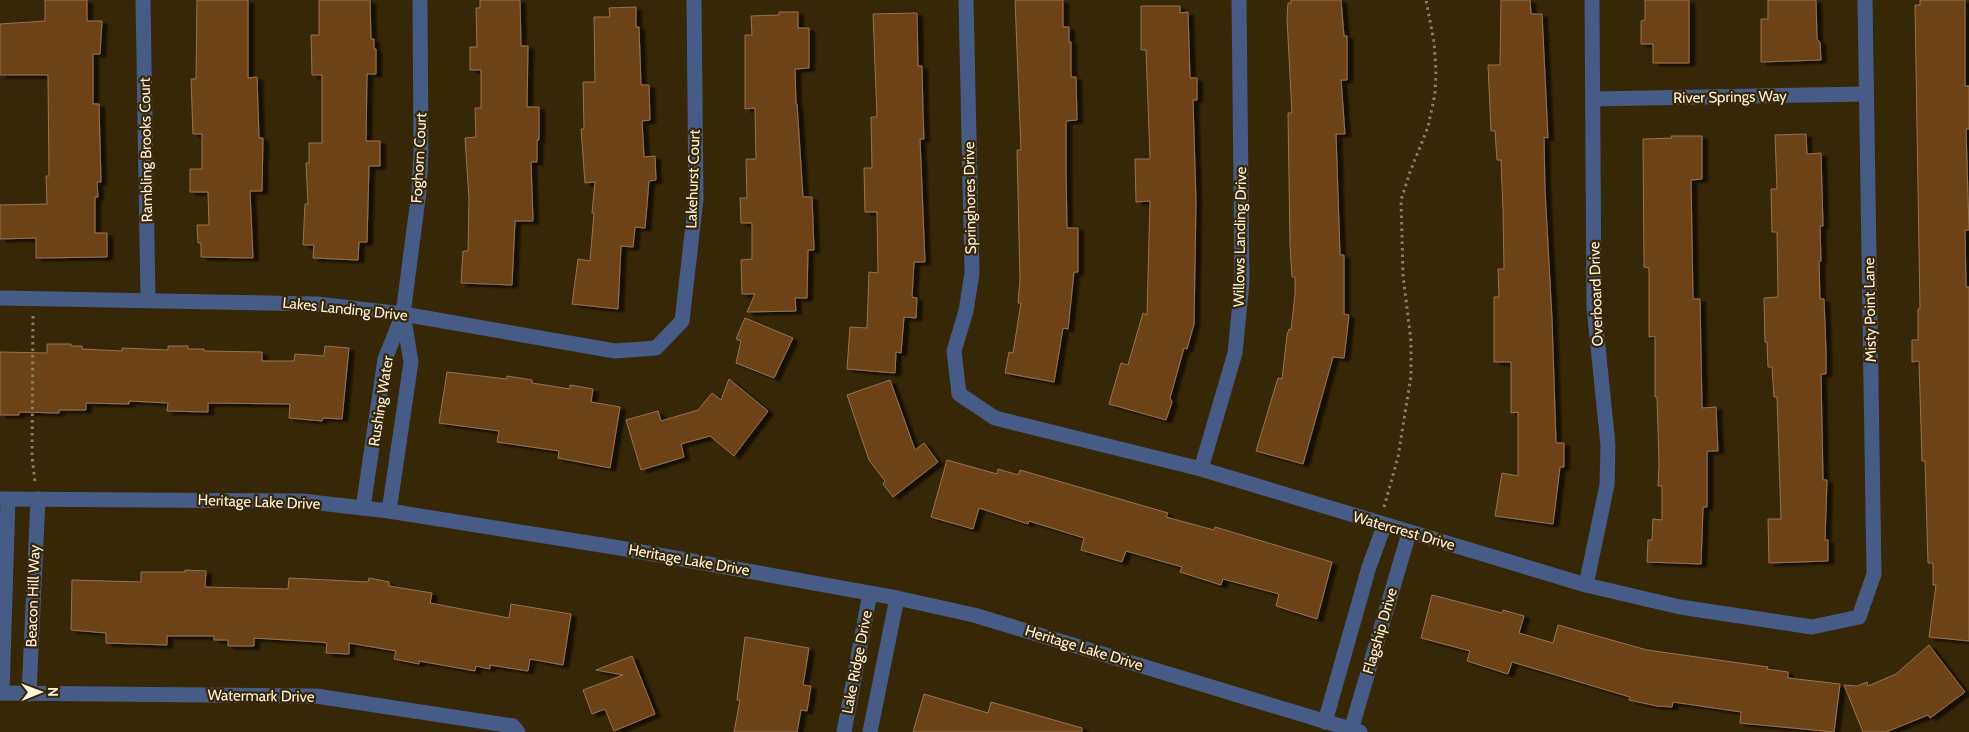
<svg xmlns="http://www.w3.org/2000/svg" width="1969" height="732" viewBox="0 0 1969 732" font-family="Cabin,sans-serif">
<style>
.building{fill:#6c4214;stroke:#967252;filter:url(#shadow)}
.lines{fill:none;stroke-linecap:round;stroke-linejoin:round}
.path{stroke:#8b7e62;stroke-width:3;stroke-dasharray:2.5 4;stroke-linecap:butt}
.minor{stroke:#465b85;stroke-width:15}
.labels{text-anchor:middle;stroke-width:4.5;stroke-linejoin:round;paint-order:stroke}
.street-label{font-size:15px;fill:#fff3dd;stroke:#362707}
</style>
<defs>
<filter id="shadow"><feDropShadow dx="5.5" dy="3" stdDeviation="1" flood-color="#0009"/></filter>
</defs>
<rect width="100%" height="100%" fill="#362707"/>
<g class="building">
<path d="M45,0H87V21H102L100,54H93V104H99L101,182H97L98,197H95V233H107V257L36,258V238L0,239V205L47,204L46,176H49L48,75H0V24L45,21Z"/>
<path d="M197,0H248V78L257,77L259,138H263L262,191H250L253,258L201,257V243H198L197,225H209L208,192H190V169H202V134H193L191,79H196Z"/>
<path d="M319,0H370L371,39H374V49H376V74H367L366,141H380V166H369L367,242H359L358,260L313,258L314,245H303L305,204H308L306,163H309V143H322V75H312L311,35H319Z"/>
<path d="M480,0H520L521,46H528L527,107H539V140H537V162H531L533,221H515L512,285L461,283L463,251H468L469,199L465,138L476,137L475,108H481V70H470V47H477L476,8H480Z"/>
<path d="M1015,0H1063V27H1069V42H1071V77H1076L1077,120L1066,121V171L1067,228H1078V272H1074L1068,329L1063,328L1054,382L1005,373L1009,352L1013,353L1021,303H1018L1020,280L1017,150H1021Z"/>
<path d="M1291,0H1341L1344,36H1347V80H1341L1345,134H1336L1340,255H1344V314L1349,315L1344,358L1333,357L1303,464L1256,451L1278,378L1282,379L1287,335L1289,329L1291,330L1295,294V277H1292L1290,244L1288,113H1292L1287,18L1288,3H1291Z"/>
<path d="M1501,0H1530L1531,14H1542L1548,138L1544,137L1545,190L1552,319L1556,443H1564V467H1560L1553,524L1495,516L1502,473L1518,476V412L1511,413V362H1494V297H1499L1498,269H1504L1503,210L1501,160H1497L1495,131H1491L1488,65H1500Z"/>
<path d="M1645,0H1689V63H1653V44H1641V21L1645,20Z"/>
<path d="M1768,0H1816L1817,39L1820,42L1821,60L1761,62V19H1768Z"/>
<path d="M1920,0H1965V86H1969V129H1966L1969,230H1965L1966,287H1969V641L1929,637L1936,585H1933V563H1928L1925,461H1922L1919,361L1912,362V340H1918V309H1920L1915,5H1920Z"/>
<path d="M1141,6H1180V13L1188,12L1190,78H1197V100H1193L1196,202L1194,324L1187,349L1184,348L1170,398L1172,402L1166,420L1109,404L1121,363L1128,365L1143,313L1147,315L1150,201L1136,202L1135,159H1150L1146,50H1141Z"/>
<path d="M636,7V27H639L641,85H649L650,120L642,121L644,157L655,156L656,180L649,181L645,228L635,227L633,247L621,246L618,309L572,304L578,259L590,261L594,213H592L595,182L585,183L581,129H584L583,82H595L594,17H610L609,8Z"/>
<path d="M779,12H798V28H809V68L795,69L796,104H797L803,197H812L814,250H808L807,298H795L796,311L747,312L755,294H742L741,260L752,259V223H741L740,198H747L746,159H756L755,108L745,109V35H752L751,16L779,15Z"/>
<path d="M917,13L918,66H922L923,114L924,139H920L925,262H914L912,297L917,298L916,318L904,317L901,353L896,352L895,373L847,369L850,327L867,328L869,272L878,273L877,212H865L864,168H872L871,117H877L873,14Z"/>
<path d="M1806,134L1807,154L1821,153L1823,226H1820L1821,261H1819L1820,299H1824L1826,351V374H1821L1823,480H1827L1825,540H1828V561L1769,563L1768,519H1781L1777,397H1774L1772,367H1768L1767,342H1765L1764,298L1778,297L1777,232H1772L1771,189H1777L1775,135Z"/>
<path d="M1671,136H1702V179L1691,180L1693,299H1700L1702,408L1716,407L1718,451H1707V507H1703L1701,564L1647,562L1648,540H1652L1653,519L1662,520V486H1658L1659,464L1657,397H1655V336L1649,337V268L1644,267L1643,139L1672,138Z"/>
<path d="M745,318L793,338L774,378L736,363L741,341L736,339Z"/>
<path d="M47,344H71V346H82V349L122,351V348L168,350V346H188V349H204V351L262,352V361H294L295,354L324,356L325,346L349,348L342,419L323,418L322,421L289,418L290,404L208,403V412L167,411L168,403L129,401V404L86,403V410H59V413L19,412V415H0V352L47,353Z"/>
<path d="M447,372L507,379V376L532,380V383L570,389V385L593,389L591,402L620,407L610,468L558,458L559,451L497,442L499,431L439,423Z"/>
<path d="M729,379L768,411L734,456L710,436L681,444L684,457L641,470L626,420L658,411L661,421L698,410L712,393L721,400Z"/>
<path d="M890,380L915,450L924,443L938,462L893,497L883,484L885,481L869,460L847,395Z"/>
<path d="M947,460L997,474L998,469L1018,475L1020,470L1168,513L1166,517L1214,530L1215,527L1332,562L1317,619L1276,606L1279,594L1223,579L1221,585L1180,572L1182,567L1126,551L1122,562L1081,550L1084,538L1029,521L1028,524L979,508L973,529L931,517Z"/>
<path d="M185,570L206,571L205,587L288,589L289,578L368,582L369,578L389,582V586L432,593L430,603L509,618L511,604L571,614L563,665L530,659L528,671L490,665V669L476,666L475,671L419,661V664L394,659L396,651L349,643V654L326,653L327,643L319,642L254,638V646H228V640H214V636H167V645L106,643V633L71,630L72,580L141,582V572H185Z"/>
<path d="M1432,595L1502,613L1503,610L1524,616L1519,633L1553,643L1558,625L1647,650L1768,667L1767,669L1788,672V678L1840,684L1834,732L1740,723L1741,712L1673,702L1672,707L1657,706L1629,700L1630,697L1512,662L1508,674L1467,661L1470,651L1421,638Z"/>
<path d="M745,637L809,648L803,685L811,686L807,711L801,710L797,732H734L740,700H737Z"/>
<path d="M1929,645L1965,692L1930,718L1928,715L1886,732H1863L1844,685L1857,686L1867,682L1868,686L1896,674Z"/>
<path d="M632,656L655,714L614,731L605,709L592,714L583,690L623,675L596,670Z"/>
<path d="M924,694L988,713L991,702L1082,728V732H913Z"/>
</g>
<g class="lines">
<g class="path">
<path d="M33,316L32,456L35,482"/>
<path d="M1384,507L1398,457L1411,376V341L1403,275L1401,200L1410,172L1428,127L1435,94L1436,71L1434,42L1426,0"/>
</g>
<g class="minor">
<path d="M143,0L148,300"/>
<path d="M966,0L972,273L966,311L954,351L959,394L995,418L1201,469L1586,585L1680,607L1812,627L1859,617L1874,574L1865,0"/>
<path d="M1593,99L1866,94"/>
<path d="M0,298L317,304L403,314L615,351L656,348L682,321L696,199L694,0"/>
<path d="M403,314L419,191L421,152L420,0"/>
<path d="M1201,469L1235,353L1242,282L1239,0"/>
<path d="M0,499L302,501L389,511L620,548L897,598L974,615L1360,732"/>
<path d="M363,508L385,359L403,314L411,362L389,511"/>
<path d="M1586,585L1607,485L1608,445L1594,307L1592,0"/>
<path d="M0,693L316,696L513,726L518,732"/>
<path d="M2,693L8,499"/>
<path d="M29,694L38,499"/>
<path d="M1325,722L1369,567L1384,526"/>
<path d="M1351,730L1409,533"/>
<path d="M844,732L870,593"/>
<path d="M870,732L897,598"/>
</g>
</g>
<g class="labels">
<g class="street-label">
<text transform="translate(1730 97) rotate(-1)" y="5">River Springs Way</text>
<text transform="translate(146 150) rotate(-91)" y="5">Rambling Brooks Court</text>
<text transform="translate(419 158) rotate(-87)" y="5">Foghorn Court</text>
<text transform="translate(693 179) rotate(-88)" y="5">Lakehurst Court</text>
<text transform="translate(970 198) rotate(-91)" y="5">Springhores Drive</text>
<text transform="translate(1240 237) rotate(-89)" y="5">Willows Landing Drive</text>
<text transform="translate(1596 294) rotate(-92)" y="5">Overboard Drive</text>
<text transform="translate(345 309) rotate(6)" y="5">Lakes Landing Drive</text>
<text transform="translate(1870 310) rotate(-91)" y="5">Misty Point Lane</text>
<text transform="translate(381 401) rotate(-81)" y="5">Rushing Water</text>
<text transform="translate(259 502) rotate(2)" y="5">Heritage Lake Drive</text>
<text transform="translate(1404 531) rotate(16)" y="5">Watercrest Drive</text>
<text transform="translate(689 560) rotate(10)" y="5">Heritage Lake Drive</text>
<text transform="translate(33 596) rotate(-88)" y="5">Beacon Hill Way</text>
<text transform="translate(1380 631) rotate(-74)" y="5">Flagship Drive</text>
<text transform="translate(1084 648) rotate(17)" y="5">Heritage Lake Drive</text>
<text transform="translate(857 662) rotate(-79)" y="5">Lake Ridge Drive</text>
<text transform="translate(261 696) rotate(1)" y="5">Watermark Drive</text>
</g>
</g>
<g transform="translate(40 692) rotate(89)" stroke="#362707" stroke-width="4" paint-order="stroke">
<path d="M0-4L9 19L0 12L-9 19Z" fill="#fff3dd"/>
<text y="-8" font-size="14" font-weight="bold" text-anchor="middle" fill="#fff3dd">N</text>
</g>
</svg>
